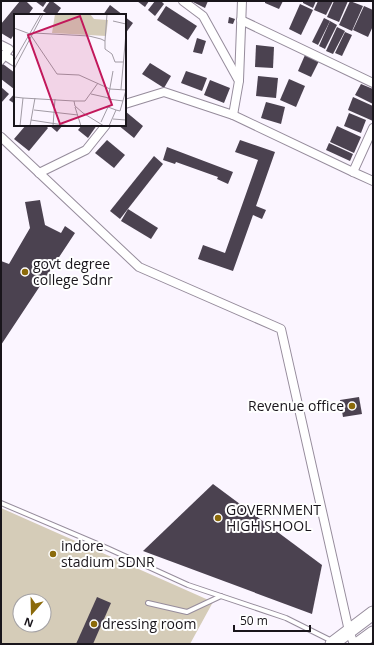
<svg xmlns="http://www.w3.org/2000/svg" width="374" height="645" viewBox="0 0 374 645" font-family="'Open Sans',sans-serif">
<style>
.green{fill:#d5ccb8;fill-rule:evenodd}
.building{fill:#4b4250}
.lines{fill:none;stroke-linecap:round;stroke-linejoin:round}
.service-casing{stroke:#968c9c;stroke-width:6}
.minor-casing{stroke:#968c9c;stroke-width:10}
.primary-casing{stroke:#968c9c;stroke-width:15}
.service{stroke:#fff;stroke-width:4}
.minor{stroke:#fff;stroke-width:8}
.primary{stroke:#fff;stroke-width:13}
.poi-dot{fill:#8b6a0a;stroke:#fff;stroke-width:1.5}
.labels{text-anchor:middle;stroke-width:4;stroke-linejoin:round;paint-order:stroke}
.poi-label{font-size:14px;fill:#19151b;stroke:#fff;text-anchor:start}
.inset-road{fill:none;stroke:#a19ba4;stroke-width:1}
.view{fill:#c2185b;fill-opacity:0.15;stroke:#c2185b;stroke-width:2}
.inset-edge{fill:none;stroke:#19151b;stroke-width:2}
</style>
<rect width="100%" height="100%" fill="#fbf5ff"/>
<path class="green" d="M1,508L213,602L190,644H1ZM20,601H44V625H20Z"/>
<g class="building">
<path d="M20,1H26L33,8L28,15H15V33L11,39L1,33V24Z"/>
<path d="M35,1H47L43,7Z"/>
<path d="M50,1H52L61,8L56,15H49L43,11Z"/>
<path d="M137,1H149L145,7Z"/>
<path d="M155,1H161L164,4L155,16L148,10Z"/>
<path d="M191,1H208L205,8Z"/>
<path d="M265,1H283L279,9L265,3Z"/>
<path d="M303,1H316L313,8L303,3Z"/>
<path d="M318,1H333L326,15L314,10Z"/>
<path d="M334,1H348L339,22L327,17Z"/>
<path d="M350,1L363,6L352,31L339,25Z"/>
<path d="M300,4L313,10L301,35L289,29Z"/>
<path d="M110,5L123,15H103Z"/>
<path d="M166,6L197,26L188,40L157,20Z"/>
<path d="M364,6L373,10V26L368,37L353,30Z"/>
<path d="M125,17L133,23L125,34Z"/>
<path d="M229,17L235,19L233,24L228,23Z"/>
<path d="M324,18L330,21L318,45L312,42Z"/>
<path d="M330,21L337,25L325,49L319,46Z"/>
<path d="M337,27L345,31L333,54L326,51Z"/>
<path d="M345,32L352,35L342,56L335,53Z"/>
<path d="M197,38L206,41L202,54L193,52Z"/>
<path d="M256,45L274,47L273,68L255,67Z"/>
<path d="M305,55L319,61L311,77L298,71Z"/>
<path d="M150,63L171,76L164,88L142,74Z"/>
<path d="M3,64L15,73L14,89L1,79V66Z"/>
<path d="M186,71L207,78L202,91L181,83Z"/>
<path d="M258,76L278,78L276,98L256,96Z"/>
<path d="M289,79L305,86L296,107L280,100Z"/>
<path d="M210,80L230,88L224,103L204,95Z"/>
<path d="M361,84L373,89V104L355,95Z"/>
<path d="M1,87L9,94L1,103Z"/>
<path d="M15,93V104L9,100Z"/>
<path d="M353,97L373,106V121L348,110Z"/>
<path d="M266,102L285,107L281,124L261,118Z"/>
<path d="M125,111L143,126L134,138L118,125H125Z"/>
<path d="M349,113L366,120L361,133L344,126Z"/>
<path d="M26,125H45L48,128L29,151L14,139Z"/>
<path d="M49,125H63L57,132Z"/>
<path d="M82,125H97L88,138L78,130Z"/>
<path d="M337,126L361,137L354,153L330,142Z"/>
<path d="M107,140L125,155L114,168L95,153Z"/>
<path d="M240,140L275,152L256,206L266,210L262,219L253,215L233,271L198,259L203,245L225,253L258,160L235,152Z"/>
<path d="M329,143L353,154L350,161L326,150Z"/>
<path d="M167,147L233,172L228,184L217,179L218,177L176,162L175,164L163,160Z"/>
<path d="M154,156L163,164L120,219L110,211Z"/>
<path d="M40,200L45,225L61,233L65,226L75,233L1,345V261L9,264L30,228L25,202Z"/>
<path d="M128,209L158,228L151,239L121,221Z"/>
<path d="M359,397L362,414L343,417L340,400Z"/>
<path d="M213,484L322,565L312,614L143,551Z"/>
<path d="M97,597L111,603L93,644H76Z"/>
</g>
<g class="lines">
<defs>
<g id="service">
<path d="M1,503L107,548L188,585L286,618L332,641"/>
<path d="M148,603L187,612L221,596"/>
</g>
<g id="minor">
<path d="M241,20L373,83"/>
<path d="M1,45L9,49L1,60"/>
<path d="M4,55L15,62"/>
<path d="M239,80L242,1"/>
<path d="M125,104L164,92L233,115L239,81L203,16L183,1"/>
<path d="M233,115L353,172L373,181"/>
<path d="M1,137L139,267L281,329L349,631L354,644"/>
<path d="M353,172L373,128"/>
<path d="M39,173L86,150L106,125"/>
</g>
<g id="primary">
<path d="M332,644L373,613"/>
<path d="M358,644L373,633"/>
</g>
</defs>
<use href="#service" class="service-casing"/>
<use href="#minor" class="minor-casing"/>
<use href="#primary" class="primary-casing"/>
<use href="#service" class="service"/>
<use href="#minor" class="minor"/>
<use href="#primary" class="primary"/>
</g>
<g class="poi-dot">
<circle cx="25" cy="272" r="4"/>
<circle cx="352" cy="406" r="4"/>
<circle cx="218" cy="518" r="4"/>
<circle cx="53" cy="554" r="4"/>
<circle cx="94" cy="624" r="4"/>
</g>
<g class="labels">
<g class="poi-label">
<text x="33" y="269">govt degree<tspan x="33" dy="16">college Sdnr</tspan></text>
<text x="344" y="411" text-anchor="end">Revenue office</text>
<text x="226" y="515">GOVERNMENT<tspan x="226" dy="16">HIGH SHOOL</tspan></text>
<text x="61" y="551">indore<tspan x="61" dy="16">stadium SDNR</tspan></text>
<text x="102" y="629">dressing room</text>
</g>
</g>
<g transform="translate(14 14)">
<rect width="112" height="112" fill="#fbf5ff"/>
<path d="M41,0H76L80,5L94,6L92,22L38,19Z" fill="#d5ccb8"/>
<path class="inset-road" d="M99,7L112,10M0,14L16,20L43,60L65,61L96,75L112,76M20,19L75,22L87,25L91,27V35L98,40L101,48H109M91,27L93,0M0,47L27,0M0,55L29,0M99,57L94,85L109,87M84,69L71,87H60L61,92L69,99L90,112M107,75L112,19M77,80L95,84M0,83L9,84L6,112M9,84L60,87M61,93L67,112M20,96L64,101M99,105L112,106M17,106L56,112M87,108L94,93L102,96M16,112L21,84M39,112L41,85M95,112L102,96L106,97L112,76"/>
<path class="view" d="M66,2L98,91L46,110L14,21Z"/>
<rect width="112" height="112" class="inset-edge"/>
</g>
<rect width="374" height="645" fill="none" stroke="#19151b" stroke-width="4"/>
<g transform="translate(32 613) rotate(200)"><circle r="19" fill="#ffffff" stroke="#a3a1a4"/>
<path d="M0-3L7 15L0 10L-7 15Z" fill="#8b6a0a"/>
<text y="-6" font-size="11" font-weight="bold" text-anchor="middle" fill="#19151b">N</text>
</g>
<path d="M234 625v6h76v-6" fill="none" stroke="#19151b" stroke-width="2"/>
<text x="240" y="625" font-size="12" fill="#19151b" stroke="#ffffff" stroke-width="3" paint-order="stroke">50 m</text>
</svg>
